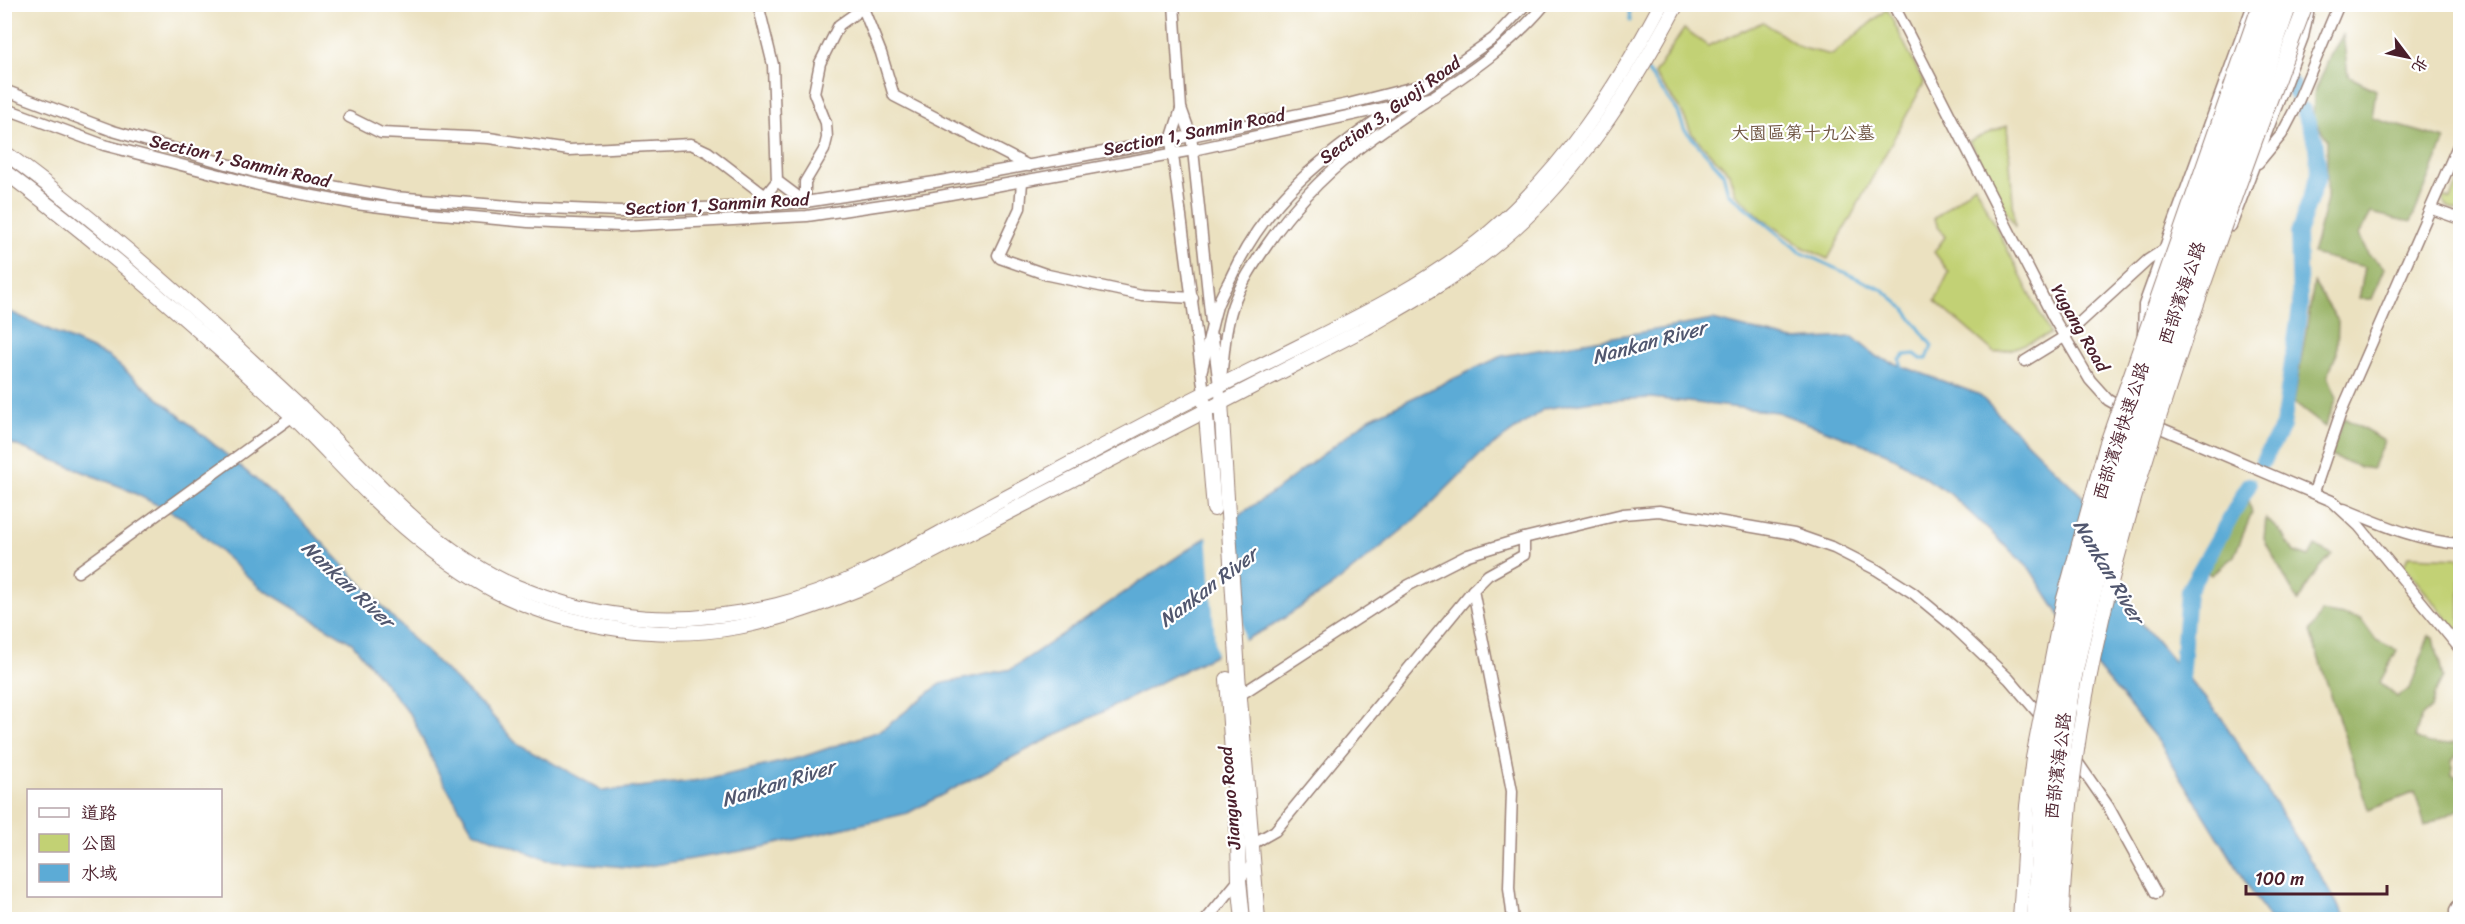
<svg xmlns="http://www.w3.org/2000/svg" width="2465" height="924" viewBox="0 0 2465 924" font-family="Sriracha,'LXGW WenKai TC',sans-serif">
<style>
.green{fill:#c2d174;stroke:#867850;stroke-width:1.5}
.forest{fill:#99b366;stroke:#726948;stroke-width:1.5}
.water{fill:#5cabd6;stroke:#536580;stroke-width:1.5}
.pier{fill:#ebe1c0}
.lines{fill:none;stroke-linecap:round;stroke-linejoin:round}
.stream{stroke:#5cabd6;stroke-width:3}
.river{stroke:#5cabd6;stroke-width:16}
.minor-casing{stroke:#9a8076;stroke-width:13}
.major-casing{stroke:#9a8076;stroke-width:16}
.minor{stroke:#fff;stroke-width:10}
.major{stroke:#fff;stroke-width:14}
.major-bridge-casing{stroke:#9a8076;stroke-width:16;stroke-linecap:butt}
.highway-bridge-casing{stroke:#9a8076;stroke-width:19;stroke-linecap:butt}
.major-bridge{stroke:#fff;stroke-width:14}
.highway-bridge{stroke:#fff;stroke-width:16}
.labels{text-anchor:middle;stroke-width:4.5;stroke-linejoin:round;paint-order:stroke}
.street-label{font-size:18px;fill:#4a1f2b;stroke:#fff}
.park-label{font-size:18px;fill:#6e5441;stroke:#fff}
.water-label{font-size:20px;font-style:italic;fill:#51576f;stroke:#fff}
</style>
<rect width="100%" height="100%" fill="#fff"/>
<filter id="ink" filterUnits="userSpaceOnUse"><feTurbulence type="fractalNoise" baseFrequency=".0167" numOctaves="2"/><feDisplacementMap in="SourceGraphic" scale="12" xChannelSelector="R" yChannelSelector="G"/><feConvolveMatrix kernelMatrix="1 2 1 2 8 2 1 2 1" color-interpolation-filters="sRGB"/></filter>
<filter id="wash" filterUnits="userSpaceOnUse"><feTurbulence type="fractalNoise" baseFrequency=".008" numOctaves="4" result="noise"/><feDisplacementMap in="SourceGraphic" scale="24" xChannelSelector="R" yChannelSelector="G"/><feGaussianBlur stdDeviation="1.35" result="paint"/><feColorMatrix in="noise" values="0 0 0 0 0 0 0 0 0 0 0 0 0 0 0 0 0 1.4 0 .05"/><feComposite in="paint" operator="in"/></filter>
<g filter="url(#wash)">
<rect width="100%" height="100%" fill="#ebe1c0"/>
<g class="green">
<path d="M1887,9L1924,83L1828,259L1803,247L1762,218L1735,193L1729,173L1692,134L1681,110L1654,74L1684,29L1708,46L1763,22L1802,48L1832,55Z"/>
<path d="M2007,125L2015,227L1969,141Z"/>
<path d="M2460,177V212C2451,210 2443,207 2443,196L2451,199Z"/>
<path d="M1975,185L2050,334L2012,349L1995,353L1935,301L1949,272L1934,252L1945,237L1934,219Z"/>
<path d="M2408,556L2460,558V634L2404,566Z"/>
</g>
<g class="forest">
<path d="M2343,35L2348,76L2376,90L2372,118L2445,139L2411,222L2371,213L2359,235L2368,254L2385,268L2372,299H2359L2365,267L2312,254L2327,200V139L2313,118L2314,94L2331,54Z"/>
<path d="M2314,283L2338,321L2337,352L2328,376L2337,398L2325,427L2294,403Z"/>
<path d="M2344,418L2384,441L2372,469L2360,467L2330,456Z"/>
<path d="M2248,497L2252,513L2234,556L2211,575L2205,570Z"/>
<path d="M2266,518L2284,536L2294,552L2309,557L2315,546L2332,554L2313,576L2298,602L2264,539Z"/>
<path d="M2321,612L2361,619L2376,640L2397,650L2380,682L2397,697L2410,689L2429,635L2434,637L2443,678L2434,695L2431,709L2421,717L2415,737C2427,748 2445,745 2460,742V751L2452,761V775L2460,779V809L2425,826L2415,792L2369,810L2310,632Z"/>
</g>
<path class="water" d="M4,309L109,357L290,508L413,639L488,711L515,742L603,791L709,779L802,757L882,730L940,684L1011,669L1276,490L1370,418L1502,356L1713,320L1793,340L1853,337L1877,357L1978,394L2083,497L2139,620L2221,717L2347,919H2269L2159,742L2078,644L2030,569L1949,493L1887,453L1777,412L1651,398L1592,401L1544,409L1480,455L1417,518L1334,585L1272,626L1015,756L908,813L754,849L636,868L548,860L473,831L441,778L412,717L352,643L259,587L185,519L124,488L5,441Z"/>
<path class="pier" d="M1234,515L1244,643L1216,658L1207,533Z"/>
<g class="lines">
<g class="stream">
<path d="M1628,4L1630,21"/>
<path d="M1645,68L1678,112L1684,129L1723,173L1728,193L1800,252L1883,290L1904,308L1932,346L1927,359H1921L1915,354L1905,355L1900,360L1902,369"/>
</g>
<g class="river">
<path d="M2291,84L2297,95"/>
<path d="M2263,461L2283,426L2300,307L2298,233L2319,174L2315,139L2303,110"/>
<path d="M2180,693L2188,591L2249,485"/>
</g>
</g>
</g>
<g filter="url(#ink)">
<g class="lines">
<defs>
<g id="minor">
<path d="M758,4L773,65L777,181L761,201"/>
<path d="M864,4L863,8L881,53L894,96L1029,166"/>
<path d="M1174,4L1181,108L1191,136L1193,150L1211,322"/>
<path d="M1893,4L2053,317L2090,380L2108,400L2124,409"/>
<path d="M1425,87L1494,38L1526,4"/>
<path d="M4,90L113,131L258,173L394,197L523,207L620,211L757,206L805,202L935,182L1171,140L1348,104L1430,83"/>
<path d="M4,108L104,145L270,188L356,204L431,213L528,222L620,226L807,216L929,198L1193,150L1434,97"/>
<path d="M1181,109L1171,140L1204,393"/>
<path d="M349,117L381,133L489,138L569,150L691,144L708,152L776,204"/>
<path d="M2258,163L2282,134L2294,111L2339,4"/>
<path d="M777,181L805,202"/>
<path d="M1022,182L1020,208L998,255L1000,258L1048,275L1142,295L1193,298"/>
<path d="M805,202V182L824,150L827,138L826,123L814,93L820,63L839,25L863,8"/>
<path d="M2432,209L2460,219"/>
<path d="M2231,226L2303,37L2308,13"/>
<path d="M2143,333L2144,305L2251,10"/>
<path d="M1213,338L1221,402"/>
<path d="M2025,361L2064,337L2148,260L2162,251"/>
<path d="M1202,369C1207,348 1211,327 1217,306C1221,295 1228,284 1233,273C1268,199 1323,156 1390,111"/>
<path d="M1220,386C1224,359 1224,331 1233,305C1241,283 1254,264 1267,245C1291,210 1321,178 1354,152C1418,101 1492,68 1545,4"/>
<path d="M2151,424L2332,501L2359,526L2460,649"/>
<path d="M2314,492L2340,415L2460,141"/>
<path d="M2344,509C2383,525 2419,541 2460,544"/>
<path d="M78,572L293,416"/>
<path d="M1473,590L1512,791L1509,888L1513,920"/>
<path d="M1240,695L1409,585L1468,555L1524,538L1623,514L1659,511L1794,534L1834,548L1877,570L1913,593L1954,627L2009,679L2044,720"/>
<path d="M2074,757L2108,806L2156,893"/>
<path d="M1252,844L1275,831L1473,590L1488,575L1524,555V538"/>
<path d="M1206,920L1254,862"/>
<path d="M2455,920V911L2460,902"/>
</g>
<g id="major">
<path d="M4,152C109,229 204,316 299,405C367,468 428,550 517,587C605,623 685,627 777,605C843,589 903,553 962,521C1022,489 1083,457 1143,425C1194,398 1246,373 1298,347C1365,314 1433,280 1490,232C1563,170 1616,89 1661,4"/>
<path d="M4,171C104,246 198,328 289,413C331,453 369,499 415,536C442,558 473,581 505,596C576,629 661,641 738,627C782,619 824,603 866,586L1366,328C1412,301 1459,276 1500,241C1577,176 1630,92 1677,4"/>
<path d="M1221,402L1238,674L1258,920"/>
<path d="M1205,404L1214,509"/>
<path d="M1227,679L1238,842L1239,880L1243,920"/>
</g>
</defs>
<use href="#minor" class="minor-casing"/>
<use href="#major" class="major-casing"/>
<use href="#minor" class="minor"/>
<use href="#major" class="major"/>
<defs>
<g id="major-bridge">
<path d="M2020,920L2027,806L2033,758L2063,602L2106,446L2260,4"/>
<path d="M2062,920C2062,897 2064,875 2066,853C2076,693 2119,538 2169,387C2211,258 2258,131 2306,4"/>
</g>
<g id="highway-bridge">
<path d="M2035,920L2043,784L2058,692L2090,545L2136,398L2275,4"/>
<path d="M2049,920C2052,844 2057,766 2071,691C2091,586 2123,485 2157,383C2199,256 2245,131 2289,4"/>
</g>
</defs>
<use href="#major-bridge" class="major-bridge-casing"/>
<use href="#highway-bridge" class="highway-bridge-casing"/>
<use href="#major-bridge" class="major-bridge"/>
<use href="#highway-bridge" class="highway-bridge"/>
</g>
</g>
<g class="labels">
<g class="street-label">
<text transform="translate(1390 110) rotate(-36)" y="6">Section 3, Guoji Road</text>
<text transform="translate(1194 132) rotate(-11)" y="6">Section 1, Sanmin Road</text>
<text transform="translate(240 161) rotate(13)" y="6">Section 1, Sanmin Road</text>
<text transform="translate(717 204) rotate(-3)" y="6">Section 1, Sanmin Road</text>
<text transform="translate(2182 293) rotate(-71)" y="6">西部濱海公路</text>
<text transform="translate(2080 328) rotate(60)" y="6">Yugang Road</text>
<text transform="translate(2121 431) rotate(-72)" y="6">西部濱海快速公路</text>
<text transform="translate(2058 766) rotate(-83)" y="6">西部濱海公路</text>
<text transform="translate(1230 798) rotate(-95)" y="6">Jianguo Road</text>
</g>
<g class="park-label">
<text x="1803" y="139">大園區第十九公墓</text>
</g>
<g class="water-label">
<text transform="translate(1649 342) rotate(-15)" y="7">Nankan River</text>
<text transform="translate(2109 571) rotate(59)" y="7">Nankan River</text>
<text transform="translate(348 584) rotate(43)" y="7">Nankan River</text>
<text transform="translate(1208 587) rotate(-37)" y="7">Nankan River</text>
<text transform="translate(778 783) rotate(-17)" y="7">Nankan River</text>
</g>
</g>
<rect width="2465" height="924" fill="none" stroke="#fff" stroke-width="24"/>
<rect x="27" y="789" width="195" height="108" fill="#ffffff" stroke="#b7a5aa" stroke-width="1.5"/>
<rect x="39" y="808" width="30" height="9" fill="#ffffff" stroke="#b7a5aa" stroke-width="1.5"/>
<text x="81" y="819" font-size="18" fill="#4a1f2b">道路</text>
<rect x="39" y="834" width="30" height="18" fill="#c2d174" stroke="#b7a5aa" stroke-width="1.5"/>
<text x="81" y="849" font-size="18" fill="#4a1f2b">公園</text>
<rect x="39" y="864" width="30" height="18" fill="#5cabd6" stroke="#b7a5aa" stroke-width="1.5"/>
<text x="81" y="879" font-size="18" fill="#4a1f2b">水域</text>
<g transform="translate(2408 57) rotate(122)" stroke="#ffffff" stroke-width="4.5" paint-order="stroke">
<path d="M0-4.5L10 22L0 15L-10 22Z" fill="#4a1f2b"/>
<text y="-9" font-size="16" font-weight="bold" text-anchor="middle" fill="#4a1f2b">北</text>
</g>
<path d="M2246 885v9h141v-9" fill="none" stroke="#4a1f2b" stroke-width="3"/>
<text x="2255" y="885" font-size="18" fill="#4a1f2b" stroke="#ffffff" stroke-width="4.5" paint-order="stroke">100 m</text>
</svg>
